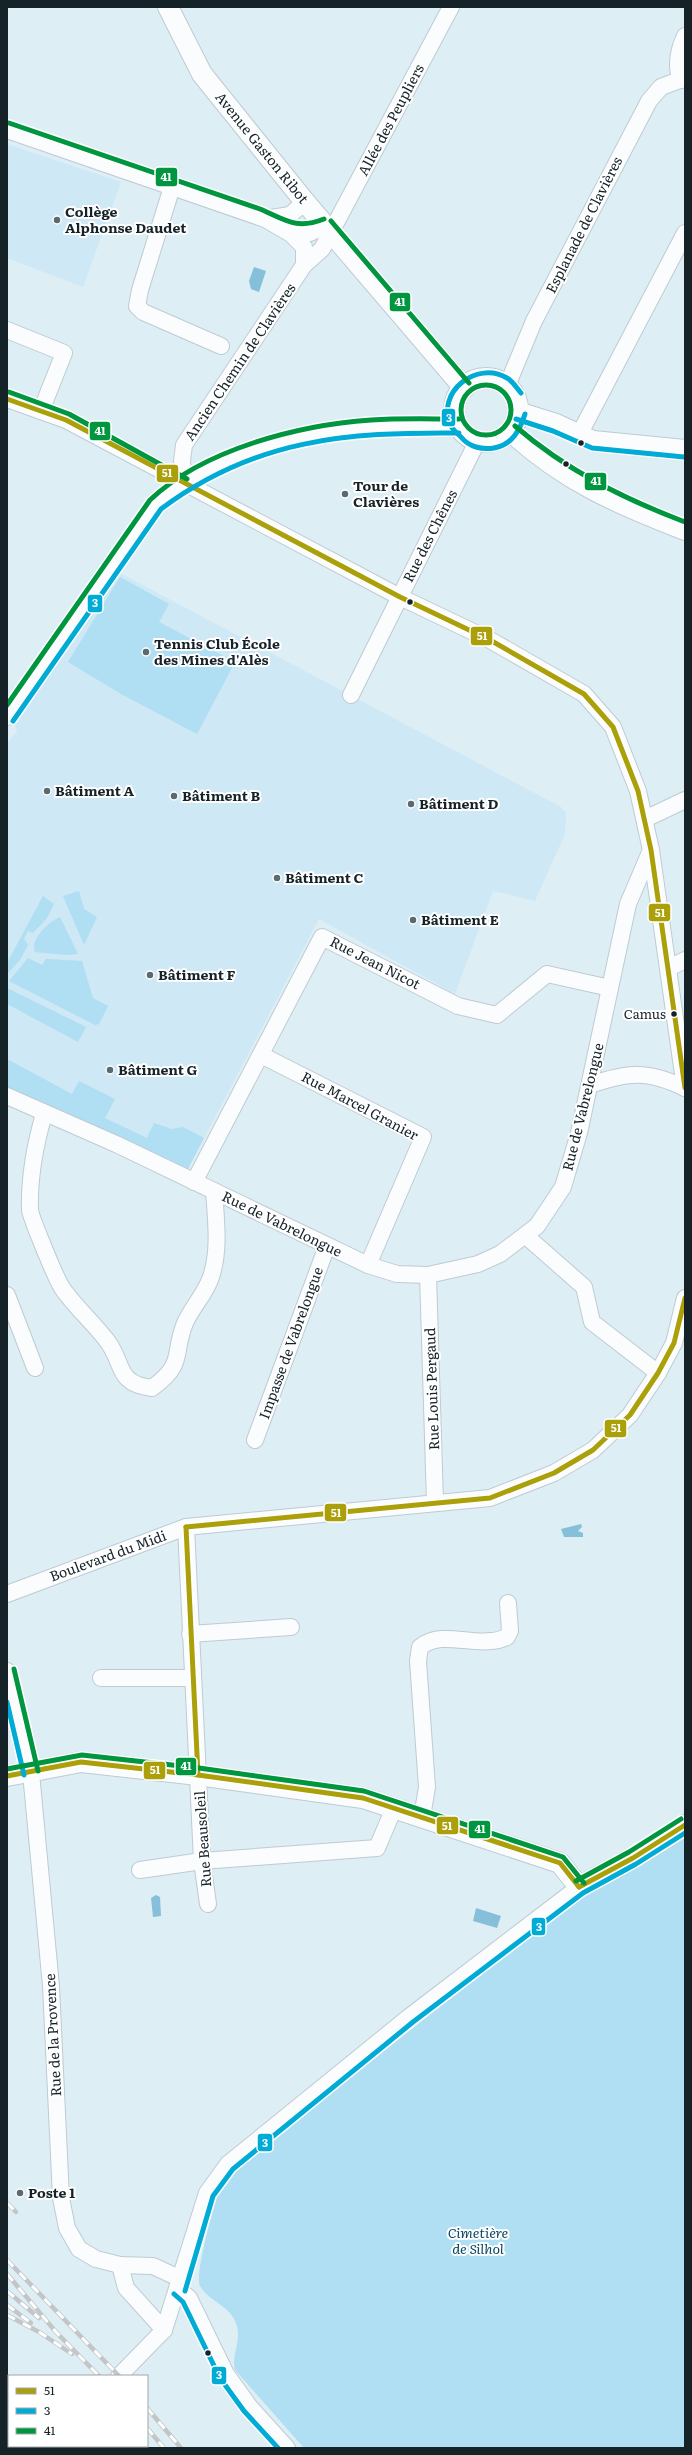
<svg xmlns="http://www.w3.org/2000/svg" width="692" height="2455" viewBox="0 0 692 2455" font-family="Literata,serif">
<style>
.built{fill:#cee8f5}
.green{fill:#b0def2}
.water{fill:#86bfd9}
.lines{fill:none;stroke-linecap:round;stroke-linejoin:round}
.minor-casing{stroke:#becbd2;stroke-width:18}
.tertiary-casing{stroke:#becbd2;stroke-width:22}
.secondary-casing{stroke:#becbd2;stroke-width:24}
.minor{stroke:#fafcfe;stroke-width:16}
.tertiary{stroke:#fafcfe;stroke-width:20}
.secondary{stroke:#fafcfe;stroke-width:22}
.rail-casing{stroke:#c2c6c8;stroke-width:4.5}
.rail{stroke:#fff;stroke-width:3;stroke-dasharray:9;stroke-linecap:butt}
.bus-1-casing{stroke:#fff;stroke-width:8}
.bus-2-casing{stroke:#fff;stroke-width:8}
.bus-3-casing{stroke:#fff;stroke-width:8}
.bus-1{stroke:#aba00a;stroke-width:5}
.bus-2{stroke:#00abd6;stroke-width:5}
.bus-3{stroke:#009640;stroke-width:5}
.poi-dot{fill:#5b6a70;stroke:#fff;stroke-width:1.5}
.bus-dot{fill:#152329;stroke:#fff;stroke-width:1.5}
.labels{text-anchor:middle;stroke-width:4;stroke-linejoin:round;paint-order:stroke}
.bus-label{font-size:13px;fill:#152329;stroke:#fff;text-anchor:end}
.street-label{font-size:14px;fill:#152329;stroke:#fff}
.poi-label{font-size:14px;font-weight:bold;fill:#152329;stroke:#fff;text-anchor:start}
.park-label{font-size:14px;font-style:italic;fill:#084961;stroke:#fff}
.line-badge{stroke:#fff;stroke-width:1.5}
.badge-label{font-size:11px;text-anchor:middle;font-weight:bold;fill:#fff}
</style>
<rect width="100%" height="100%" fill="#deeef5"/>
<g class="built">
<path d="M7,144L121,182L83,287L7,258Z"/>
<path d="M120,573L561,807L566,813L565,834L535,901L493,891L455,994L319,919L188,1169L7,1087V744L17,731L14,722Z"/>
</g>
<g class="green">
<path d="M120,577L169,604L159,622L235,662L197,734L121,694L68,662Z"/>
<path d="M79,891L84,909L97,917L84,945L63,896Z"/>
<path d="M43,896L54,904L47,918L33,933L28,931L24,939L28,945L20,960L7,974V963Z"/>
<path d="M60,917L78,954L66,955L35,952C29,939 50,921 60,917Z"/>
<path d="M28,958L42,965L46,959L82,961L93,998L108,1006L99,1024L95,1025L9,981Z"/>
<path d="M7,988L86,1027L78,1042L7,1004Z"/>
<path d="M7,1059L72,1094L79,1081L115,1099L105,1118L147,1138L154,1123L172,1129L183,1127L204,1138L188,1169L7,1087Z"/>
<path d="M685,1835V2448H304L235,2370C231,2357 241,2343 237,2326C231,2305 210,2303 200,2286C194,2276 214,2205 219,2191C223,2183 227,2177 233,2171L567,1906C604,1879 647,1862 685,1835Z"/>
</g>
<g class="water">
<path d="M254,267L266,271L259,292L251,289L249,281Z"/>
<path d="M581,1524L582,1527L578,1531L583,1533V1537H564L561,1529Z"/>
<path d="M156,1895L160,1897L161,1916L153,1917L151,1898Z"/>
<path d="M476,1908L501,1916L497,1928L473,1921Z"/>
</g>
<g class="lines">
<defs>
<g id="minor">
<path d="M681,80C675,65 678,51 685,36"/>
<path d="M7,130L265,219L291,234L304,247V265"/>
<path d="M172,187L140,290L137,306L143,312L221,346"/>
<path d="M265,219L290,215L305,202"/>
<path d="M285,230L310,233L326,226"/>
<path d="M7,330L64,353L41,411"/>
<path d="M507,386L534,321L649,101L661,87L685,78"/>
<path d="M7,399L66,420L400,597L490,640L584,694L613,727L638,791L651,850L685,1088"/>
<path d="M579,435L685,233"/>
<path d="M184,485L182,461L184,445L304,265L322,249L451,7"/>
<path d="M351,695L478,440"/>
<path d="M7,717L156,504C212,458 288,436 358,428C391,424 426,426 459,426"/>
<path d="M645,819L685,800"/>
<path d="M669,968L685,960"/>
<path d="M261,1055L423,1137L368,1265"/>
<path d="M590,1085C629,1072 647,1070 685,1088"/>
<path d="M7,1096L116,1144L368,1265L397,1274L428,1275L478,1264L500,1254L537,1226L563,1187L579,1133L628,904L651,850"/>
<path d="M44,1114C35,1145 29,1177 30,1210C31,1218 55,1276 61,1286C70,1302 95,1324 108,1342C124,1364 116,1384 152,1388C186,1363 172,1355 185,1323C192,1307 206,1293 211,1277C220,1250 216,1220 214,1191"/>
<path d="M194,1182L322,937L458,1006L497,1015L547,974L610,988"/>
<path d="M526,1236L584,1287L592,1322L658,1373"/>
<path d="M428,1275L435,1503"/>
<path d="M7,1295L35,1368"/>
<path d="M255,1440L327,1246"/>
<path d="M186,1527L202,1861L208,1904"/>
<path d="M7,1594L186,1527L490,1498L554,1473L593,1450L630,1415L658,1373L674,1343L685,1298"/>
<path d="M190,1634L291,1627"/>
<path d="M7,1671L31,1773L51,1986L61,2198L67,2228L79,2249L96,2259L120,2265L153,2266L181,2279"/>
<path d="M101,1678H192"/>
<path d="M422,1817L427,1787L418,1661L420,1647C441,1631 466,1644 491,1641C496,1641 502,1639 507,1637L510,1631L508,1603"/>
<path d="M140,1870L202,1861L377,1848L394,1808"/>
<path d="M120,2265L126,2288L164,2330"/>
<path d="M178,2289L189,2298L226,2374L249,2406L287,2448"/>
<path d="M119,2376L164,2330L207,2193L228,2164L409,2017L579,1887"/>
<path d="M94,2446L95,2448"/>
<path d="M47,2448L50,2446"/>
</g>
<g id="tertiary">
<path d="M168,7L202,74L305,202L464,388"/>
<circle cx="486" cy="410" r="32"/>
<path d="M518,412L556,424L593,441L685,450"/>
<path d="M510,431C564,481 618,504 685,530"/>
<path d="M7,1776L81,1762L198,1775L363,1798L560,1863L579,1887L633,1858L685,1825"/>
</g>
<path id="secondary" d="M22,2446L26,2448"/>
</defs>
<use href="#minor" class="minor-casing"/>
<use href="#tertiary" class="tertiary-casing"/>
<use href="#secondary" class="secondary-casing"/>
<use href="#minor" class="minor"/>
<use href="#tertiary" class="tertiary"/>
<use href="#secondary" class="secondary"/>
<defs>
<g id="rail">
<path d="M7,2203L16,2212"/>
<path d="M7,2260L119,2376"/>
<path d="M7,2274L56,2332L99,2376"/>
<path d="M7,2291L39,2318"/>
<path d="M7,2305L31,2323"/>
<path d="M7,2315L39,2332L72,2354"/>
<path d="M147,2408L181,2448"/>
<path d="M147,2428L164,2448"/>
</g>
</defs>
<use href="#rail" class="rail-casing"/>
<use href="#rail" class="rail"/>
<defs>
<g id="bus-1">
<path d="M7,399L66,420L400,597L490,640L584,694L613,727L638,791L651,850L685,1088"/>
<path d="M186,1527L490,1498L554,1473L593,1450L630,1415L658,1373L674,1343L685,1298"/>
<path d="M186,1527L198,1775"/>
<path d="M7,1776L81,1762L198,1775L363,1798L560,1863L579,1887"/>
<path d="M579,1887L633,1858L685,1825"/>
</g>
<g id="bus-2">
<path d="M521,393C517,389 513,381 507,378C477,360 435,392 451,426C453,430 458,434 461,437C469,447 482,450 494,448C512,445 520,430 525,414"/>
<path d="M516,419L553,431L592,448L684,457"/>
<path d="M13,721L161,509C255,439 346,432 459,433"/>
<path d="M7,1702L24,1775"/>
<path d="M185,2291L213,2196L233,2169L413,2022L583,1893L636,1864L685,1833"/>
<path d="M174,2294L183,2302L220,2378L244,2411L278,2448"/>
</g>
<g id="bus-3">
<path d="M9,123L260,209C286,220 296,230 324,219"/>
<path d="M331,221L469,383"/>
<circle cx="486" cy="410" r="25"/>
<path d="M9,392L69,414L187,479"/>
<path d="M515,426C566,470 622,498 685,522"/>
<path d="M7,705L150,500C204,449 299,425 371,420C400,418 430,419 459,419"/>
<path d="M14,1669L38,1771"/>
<path d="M7,1769L82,1755L199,1768L364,1791L563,1857L584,1883"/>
<path d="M576,1881L629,1852L681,1819"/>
</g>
</defs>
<use href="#bus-1" class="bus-1-casing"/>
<use href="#bus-2" class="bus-2-casing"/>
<use href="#bus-3" class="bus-3-casing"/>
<use href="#bus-1" class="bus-1"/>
<use href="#bus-2" class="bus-2"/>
<use href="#bus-3" class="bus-3"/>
</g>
<g class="poi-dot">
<circle cx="57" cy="220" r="4"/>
<circle cx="345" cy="494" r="4"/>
<circle cx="146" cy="652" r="4"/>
<circle cx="47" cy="791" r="4"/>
<circle cx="174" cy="796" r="4"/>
<circle cx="411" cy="804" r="4"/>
<circle cx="277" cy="878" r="4"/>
<circle cx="413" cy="920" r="4"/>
<circle cx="150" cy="975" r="4"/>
<circle cx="110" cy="1070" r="4"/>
<circle cx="20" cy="2193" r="4"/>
</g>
<g class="bus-dot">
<circle cx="581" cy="443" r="3.5"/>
<circle cx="566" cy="464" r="3.5"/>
<circle cx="410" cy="602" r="3.5"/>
<circle cx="674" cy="1014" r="3.5"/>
<circle cx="208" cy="2353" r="3.5"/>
</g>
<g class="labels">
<g class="bus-label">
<text x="666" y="1019">Camus</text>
</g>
<g class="street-label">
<text transform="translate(391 120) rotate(-62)" y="5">Allée des Peupliers</text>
<text transform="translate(262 148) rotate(51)" y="5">Avenue Gaston Ribot</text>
<text transform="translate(584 225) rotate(-63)" y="5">Esplanade de Clavières</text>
<text transform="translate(240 362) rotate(-56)" y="5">Ancien Chemin de Clavières</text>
<text transform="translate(430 536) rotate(-63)" y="5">Rue des Chênes</text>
<text transform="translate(375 963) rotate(27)" y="5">Rue Jean Nicot</text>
<text transform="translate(360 1106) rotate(28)" y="5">Rue Marcel Granier</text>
<text transform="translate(583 1107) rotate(-76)" y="5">Rue de Vabrelongue</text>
<text transform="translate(282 1224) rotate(26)" y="5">Rue de Vabrelongue</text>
<text transform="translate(291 1343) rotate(-70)" y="5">Impasse de Vabrelongue</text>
<text transform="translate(432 1389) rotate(-92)" y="5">Rue Louis Pergaud</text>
<text transform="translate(108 1556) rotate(-20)" y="5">Boulevard du Midi</text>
<text transform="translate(203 1839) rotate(-94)" y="5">Rue Beausoleil</text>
<text transform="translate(53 2035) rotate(-93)" y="5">Rue de la Provence</text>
</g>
<g class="poi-label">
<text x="65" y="217">Collège<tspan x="65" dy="16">Alphonse Daudet</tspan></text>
<text x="353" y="491">Tour de<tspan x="353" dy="16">Clavières</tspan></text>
<text x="154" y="649">Tennis Club École<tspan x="154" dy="16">des Mines d'Alès</tspan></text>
<text x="55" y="796">Bâtiment A</text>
<text x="182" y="801">Bâtiment B</text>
<text x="419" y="809">Bâtiment D</text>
<text x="285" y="883">Bâtiment C</text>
<text x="421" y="925">Bâtiment E</text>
<text x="158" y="980">Bâtiment F</text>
<text x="118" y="1075">Bâtiment G</text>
<text x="28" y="2198">Poste 1</text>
</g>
<g class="park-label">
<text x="478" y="2238">Cimetière<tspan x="478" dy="16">de Silhol</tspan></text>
</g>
</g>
<g class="line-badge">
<rect x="155" y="167" width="23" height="20" rx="4" fill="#009640"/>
<rect x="389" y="292" width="22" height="20" rx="4" fill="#009640"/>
<rect x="441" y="408" width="15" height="19" rx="4" fill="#00abd6"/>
<rect x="89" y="421" width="22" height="20" rx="4" fill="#009640"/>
<rect x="156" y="464" width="23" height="19" rx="4" fill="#aba00a"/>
<rect x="584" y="472" width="23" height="19" rx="4" fill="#009640"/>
<rect x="87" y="594" width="16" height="19" rx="4" fill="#00abd6"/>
<rect x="470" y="626" width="23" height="20" rx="4" fill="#aba00a"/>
<rect x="648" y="903" width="23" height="19" rx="4" fill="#aba00a"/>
<rect x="604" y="1419" width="23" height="19" rx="4" fill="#aba00a"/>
<rect x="324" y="1503" width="23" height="19" rx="4" fill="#aba00a"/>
<rect x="175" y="1757" width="22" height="19" rx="4" fill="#009640"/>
<rect x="143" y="1761" width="23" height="19" rx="4" fill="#aba00a"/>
<rect x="436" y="1816" width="23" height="19" rx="4" fill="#aba00a"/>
<rect x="468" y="1820" width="23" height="19" rx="4" fill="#009640"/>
<rect x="531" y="1917" width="15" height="19" rx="4" fill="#00abd6"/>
<rect x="257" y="2133" width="16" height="19" rx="4" fill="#00abd6"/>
<rect x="211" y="2366" width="16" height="19" rx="4" fill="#00abd6"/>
</g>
<g class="badge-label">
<text x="166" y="181">41</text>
<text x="400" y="306">41</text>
<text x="449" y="422">3</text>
<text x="100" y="435">41</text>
<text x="167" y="477">51</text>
<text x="596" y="485">41</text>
<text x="95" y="607">3</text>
<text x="482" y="640">51</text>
<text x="660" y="917">51</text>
<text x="616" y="1432">51</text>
<text x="336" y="1517">51</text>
<text x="186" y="1770">41</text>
<text x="155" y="1774">51</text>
<text x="447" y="1830">51</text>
<text x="480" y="1833">41</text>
<text x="539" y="1931">3</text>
<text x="265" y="2147">3</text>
<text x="219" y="2379">3</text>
</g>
<rect width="692" height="2455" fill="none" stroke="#152329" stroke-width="16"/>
<rect x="8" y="2375" width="140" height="72" fill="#ffffff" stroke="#a1a7a9"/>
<rect x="16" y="2388" width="20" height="6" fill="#aba00a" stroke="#a1a7a9"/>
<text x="44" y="2395" font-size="12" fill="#152329">51</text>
<rect x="16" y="2408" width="20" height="6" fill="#00abd6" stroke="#a1a7a9"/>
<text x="44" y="2415" font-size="12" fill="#152329">3</text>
<rect x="16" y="2428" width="20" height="6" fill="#009640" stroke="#a1a7a9"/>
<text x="44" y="2435" font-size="12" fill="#152329">41</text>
</svg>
